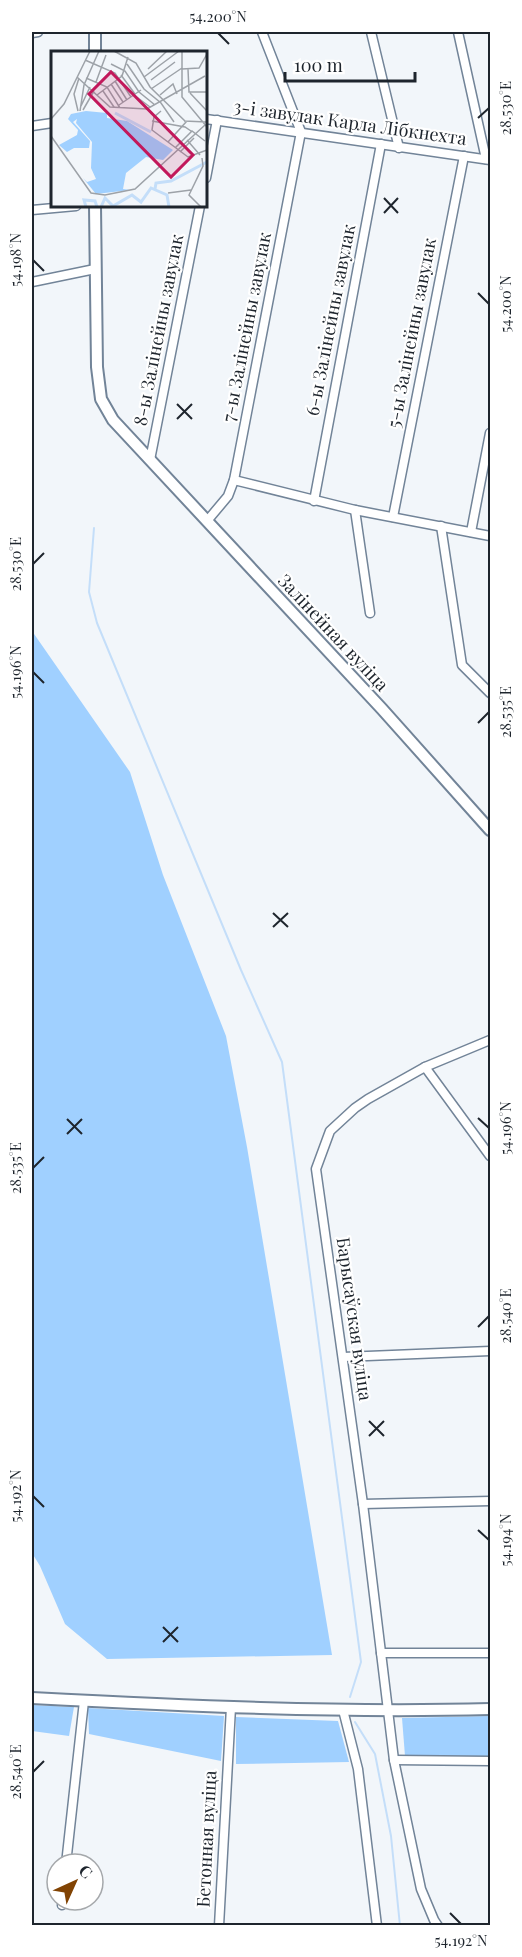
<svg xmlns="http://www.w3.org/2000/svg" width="522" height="1957" viewBox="0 0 522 1957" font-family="'Playfair Display',serif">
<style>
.green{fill:#a0d0ff}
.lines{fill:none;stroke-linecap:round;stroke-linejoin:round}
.stream{stroke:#c4def9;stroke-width:2}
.minor-casing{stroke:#728498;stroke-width:11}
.tertiary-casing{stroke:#728498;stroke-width:14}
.minor{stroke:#fff;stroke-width:8}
.tertiary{stroke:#fff;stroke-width:10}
.ticks{fill:none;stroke:#1e252d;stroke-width:2}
.labels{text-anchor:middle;stroke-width:4.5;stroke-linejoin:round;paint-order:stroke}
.street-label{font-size:18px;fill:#1e252d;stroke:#fff}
.inset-river{fill:none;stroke:#c4def9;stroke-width:3}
.inset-road{fill:none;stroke:#9da2a8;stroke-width:1.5}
.view{fill:#c2185b;fill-opacity:0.15;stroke:#c2185b;stroke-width:3}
.inset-edge{fill:none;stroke:#1e252d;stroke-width:3}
.neatline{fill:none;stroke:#1e252d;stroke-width:2}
.ticks-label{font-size:15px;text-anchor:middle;fill:#1e252d}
</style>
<rect width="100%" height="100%" fill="#f2f6fa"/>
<g class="green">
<path d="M32,631L130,772L163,875L226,1036L247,1147L332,1655L107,1659L65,1624L40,1566L32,1553Z"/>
<path d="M32,1705L74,1707L69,1736L32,1731Z"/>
<path d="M88,1708L224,1716L221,1761L89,1734Z"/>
<path d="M490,1716V1757L405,1756L402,1718Z"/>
<path d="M236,1717L338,1721L349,1762L236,1764Z"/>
</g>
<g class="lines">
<g class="stream">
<path d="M94,528L89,592L97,623L241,970L282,1062L361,1662L350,1697"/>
<path d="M355,1722L375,1754L391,1836L400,1926"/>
</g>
<defs>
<g id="minor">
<path d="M371,32L399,148"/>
<path d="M458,32L486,159"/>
<path d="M32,33L38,32"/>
<path d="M206,119L490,160"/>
<path d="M32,126L52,123"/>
<path d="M206,178L217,120"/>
<path d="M32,210L76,206"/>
<path d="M32,282L95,269"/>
<path d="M150,460L200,206"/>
<path d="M234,480L355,510L490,536"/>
<path d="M314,501L381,144"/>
<path d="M355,510L370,613"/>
<path d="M393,517L464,156"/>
<path d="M207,521L228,496L234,480L301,132L262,32"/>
<path d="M441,526L462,665L490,693"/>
<path d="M471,532L490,433"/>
<path d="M425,1067L490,1156"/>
<path d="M343,1357L490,1351"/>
<path d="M363,1504L490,1501"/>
<path d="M381,1653H490"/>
<path d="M343,1710L358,1769L377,1926"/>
<path d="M394,1760L490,1761"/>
<path d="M66,1864L84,1701"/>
<path d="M62,1905L63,1900"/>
<path d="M219,1926L231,1707"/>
<path d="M438,1926L434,1920L421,1889L394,1760L363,1504L316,1169L330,1131L355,1108L368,1099L425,1067L490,1040"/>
</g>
<g id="tertiary">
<path d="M95,52V32"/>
<path d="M95,206L97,367L101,399L113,420L382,709L490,830"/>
<path d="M32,1698C184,1706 337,1713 490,1709"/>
</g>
</defs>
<use href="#minor" class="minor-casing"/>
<use href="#tertiary" class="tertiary-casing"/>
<use href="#minor" class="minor"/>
<use href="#tertiary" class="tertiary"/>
</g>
<path class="ticks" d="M218,33L229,44M478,118L489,108M384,198L398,213M384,213L398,198M33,260L44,271M478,293L489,304M177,404L192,419M177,419L192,404M33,564L44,553M33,672L44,683M478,723L489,712M273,913L288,927M273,927L288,913M478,1118L489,1128M67,1119L82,1134M67,1134L82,1119M33,1168L44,1157M478,1327L489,1316M369,1421L384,1436M369,1436L384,1421M33,1496L44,1507M478,1530L489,1540M163,1627L178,1642M163,1642L178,1627M33,1772L44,1761M450,1913L461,1924"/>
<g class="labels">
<g class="street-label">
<text transform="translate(350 123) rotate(8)" y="6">3-і завулак Карла Лібкнехта</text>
<text transform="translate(331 320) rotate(-79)" y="6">6-ы Залінейны завулак</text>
<text transform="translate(247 327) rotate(-79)" y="6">7-ы Залінейны завулак</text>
<text transform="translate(159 330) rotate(-79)" y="6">8-ы Залінейны завулак</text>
<text transform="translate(412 333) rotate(-79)" y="6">5-ы Залінейны завулак</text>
<text transform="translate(333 633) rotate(47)" y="6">Залінейная вуліца</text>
<text transform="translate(354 1319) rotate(82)" y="6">Барысаўская вуліца</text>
<text transform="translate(207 1839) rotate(-87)" y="6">Бетонная вуліца</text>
</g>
</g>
<g transform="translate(51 51)">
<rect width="156" height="156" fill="#f2f6fa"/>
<path d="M35,60L56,62V67L76,70L122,99L112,109L95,106L75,122L72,138L79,139L45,143L32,127L36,131L45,128L40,117L41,91L25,72L26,68L22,71L39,90L38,97H23L16,101L8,94L26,84L27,79L17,68L20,63Z" fill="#a0d0ff"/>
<path class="inset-river" d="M64,62L100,81M104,138L105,132L120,130L156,111M35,156L33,149L44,150L46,156M50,156L54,147L62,155L81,144L90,151L100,137L116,144L118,156"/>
<path class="inset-road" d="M63,0L85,12L99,36L135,71L117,91M131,0V46L156,76M34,9L64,22L80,46M60,13L74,20L88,41L104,54M76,13L93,38L110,52L123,71M97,18L116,0M131,18L148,17L156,3M137,18L138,41H156M70,24L84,43M26,26L59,56L96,58L154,25M93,26L128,0M35,27L56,36L69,57M100,29L124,11M64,30L76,49M45,31L55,4M60,33L72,51M100,38L131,17M52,40L63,56M139,42L156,60M46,44L71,25L77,6M83,44L99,56M109,44L122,33L126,43M68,54L90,39M30,55L39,36M32,59L43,40M27,60L23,43L28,27M29,60L33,34L48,0M110,60L103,66L101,79L137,106L156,99M0,68L13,53L39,0M101,70L134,76L140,80M133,70L156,71M0,85L40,142L54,144L84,138L154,74M136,89L149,104M124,97L141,80L154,90M129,101L143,87M117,142L140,139M150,156L138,144L152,115L151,107"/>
<path class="view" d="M60,21L142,104L120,126L38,43Z"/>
<rect width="156" height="156" class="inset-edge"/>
</g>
<rect width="522" height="1957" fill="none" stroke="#ffffff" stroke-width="66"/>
<g transform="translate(75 1882) rotate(45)"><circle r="28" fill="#ffffff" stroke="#a5a8ab" stroke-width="1.5"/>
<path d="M0-4.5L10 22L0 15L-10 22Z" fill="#814303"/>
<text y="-9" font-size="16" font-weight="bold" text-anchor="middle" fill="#1e252d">С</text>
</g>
<path d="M285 72v9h130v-9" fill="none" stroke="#1e252d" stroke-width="3"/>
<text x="294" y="72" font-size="18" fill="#1e252d" stroke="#ffffff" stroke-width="4.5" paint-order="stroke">100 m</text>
<rect x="33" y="33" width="456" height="1891" class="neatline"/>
<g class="ticks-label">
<text x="218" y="22">54.200°N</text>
<text transform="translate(506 108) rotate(-90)" y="5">28.530°E</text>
<text transform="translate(16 260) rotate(-90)" y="5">54.198°N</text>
<text transform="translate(506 304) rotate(-90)" y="5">54.200°N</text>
<text transform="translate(16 564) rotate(-90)" y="5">28.530°E</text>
<text transform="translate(16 672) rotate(-90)" y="5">54.196°N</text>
<text transform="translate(506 712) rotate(-90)" y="5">28.535°E</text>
<text transform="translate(506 1128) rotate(-90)" y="5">54.196°N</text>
<text transform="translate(16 1168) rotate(-90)" y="5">28.535°E</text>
<text transform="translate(506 1316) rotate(-90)" y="5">28.540°E</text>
<text transform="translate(16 1496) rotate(-90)" y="5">54.192°N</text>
<text transform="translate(506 1540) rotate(-90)" y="5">54.194°N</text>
<text transform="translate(16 1772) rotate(-90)" y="5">28.540°E</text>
<text x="461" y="1946">54.192°N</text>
</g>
</svg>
